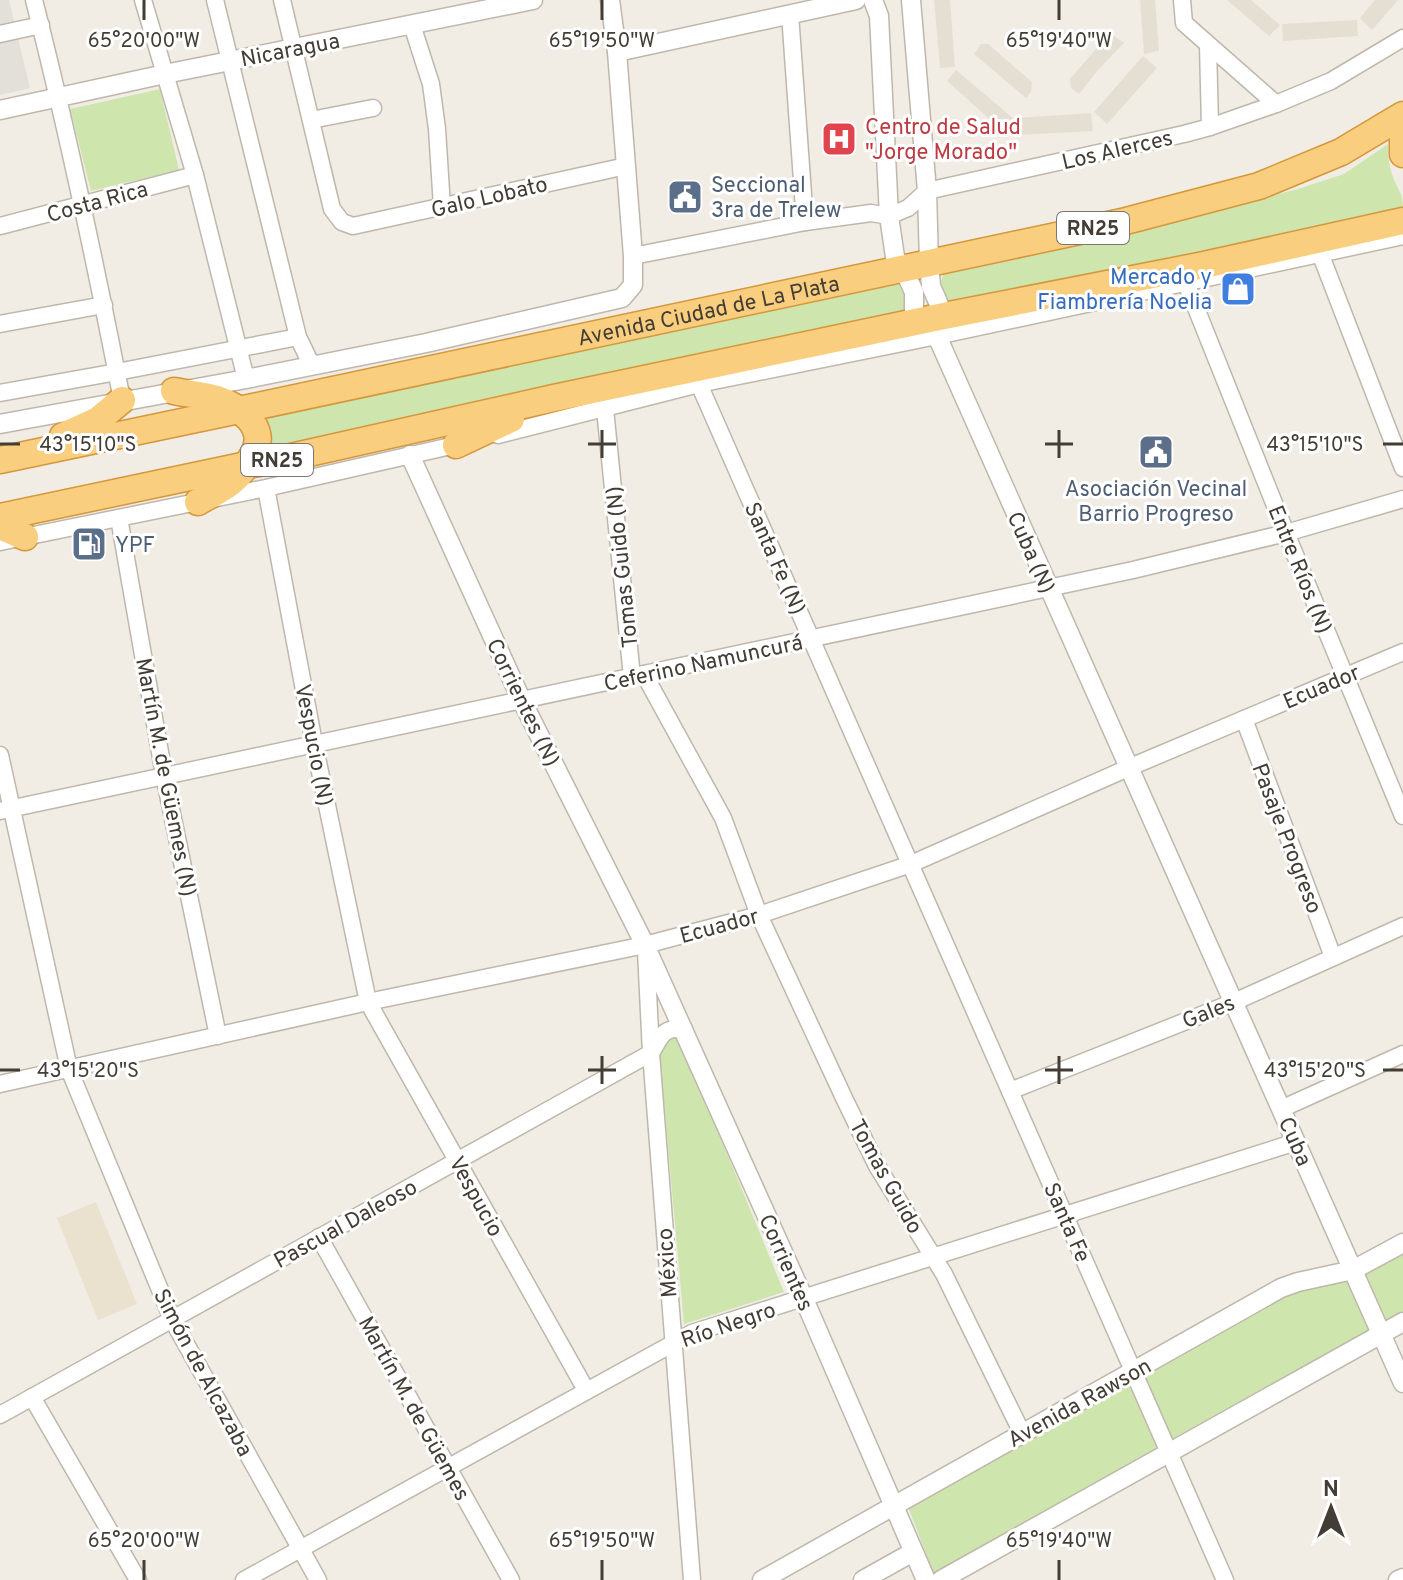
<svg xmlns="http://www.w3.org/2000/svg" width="1403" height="1580" viewBox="0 0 1403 1580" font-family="Overpass,sans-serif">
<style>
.residential{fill:#e5dfd3}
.industrial{fill:#e3dfd9}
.education{fill:#eae1cf}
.green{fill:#cfe5ae}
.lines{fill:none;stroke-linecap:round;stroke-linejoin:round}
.minor-casing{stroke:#bfb7ab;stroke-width:19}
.tertiary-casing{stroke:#bfb7ab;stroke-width:21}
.trunk-casing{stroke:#d6963a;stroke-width:29}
.minor{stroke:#fff;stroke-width:16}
.tertiary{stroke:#fff;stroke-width:18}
.trunk{stroke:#f9ce7f;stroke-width:26}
.ticks{fill:none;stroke:#433d35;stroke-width:3}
.labels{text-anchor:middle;stroke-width:6;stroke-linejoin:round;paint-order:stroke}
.shield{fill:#fff;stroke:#7b7772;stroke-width:2}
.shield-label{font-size:20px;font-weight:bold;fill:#433d35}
.street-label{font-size:22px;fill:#433d35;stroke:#fff}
.health-label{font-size:22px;fill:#be3a42;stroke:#fff;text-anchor:start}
.service-label{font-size:22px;fill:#4e5e75;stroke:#fff;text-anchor:start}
.shop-label{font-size:22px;fill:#366cbe;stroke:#fff;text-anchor:end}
.ticks-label{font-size:20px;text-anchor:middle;fill:#433d35;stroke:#fff;stroke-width:6;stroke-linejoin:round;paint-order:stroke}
</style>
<rect width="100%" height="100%" fill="#f1ede4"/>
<g class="residential">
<path d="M934,0H950L955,67L940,68Z"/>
<path d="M1140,0H1155L1159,51L1144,54Z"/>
<path d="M1227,0H1251L1280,25L1269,36Z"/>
<path d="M1375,0H1398L1372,30L1360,18Z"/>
<path d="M1357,20L1358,36L1283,41L1282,24Z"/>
<path d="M1110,33L1124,43L1097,71L1079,94L1071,88L1070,79Z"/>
<path d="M981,44H988L1032,82L1031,92L1026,98L974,54Z"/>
<path d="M1143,56L1157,68L1107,124L1094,112Z"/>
<path d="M956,70L1014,119L1003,131L947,81Z"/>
<path d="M1091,113L1093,131L1017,135L1016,118Z"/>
</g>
<path class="industrial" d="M0,0H9L30,88L0,95Z"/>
<path class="education" d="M96,1202L137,1304L98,1320L57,1218Z"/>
<g class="green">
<path d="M160,89L179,170L91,191L70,109Z"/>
<path d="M1388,144C1388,156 1389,166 1393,177C1398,191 1403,192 1403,208L958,305L946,299L941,282L945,268L1141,229L1298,189L1344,174Z"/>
<path d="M891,279L903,288L907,304L900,318L263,456L271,431L257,415Z"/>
<path d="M678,1034L784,1292L684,1324L659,1046L668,1036Z"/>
<path d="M1403,1252V1311L934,1574L908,1507L1290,1292L1349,1281Z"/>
</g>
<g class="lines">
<defs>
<g id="minor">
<path d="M34,0C68,133 96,266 122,400"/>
<path d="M143,0L195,175L246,379"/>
<path d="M215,0L298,337L312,366"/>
<path d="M282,0L332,209L342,222L353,226L626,166"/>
<path d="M1182,0L1184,23L1276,104"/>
<path d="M790,14L805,222"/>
<path d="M412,25L431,84L437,129L442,207"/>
<path d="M0,34L41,25"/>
<path d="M1208,45L1210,127"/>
<path d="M311,120L373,108"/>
<path d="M0,226L195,175"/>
<path d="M1320,253L1403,468"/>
<path d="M633,256L805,222L871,213L889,216L908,208L927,191L1184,134L1210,127L1276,104L1331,81L1403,38"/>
<path d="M1186,283L1286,533L1403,816"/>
<path d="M0,324L104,305"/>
<path d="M699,384L1225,1580"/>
<path d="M0,393L117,372L298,337"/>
<path d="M605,409L632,677"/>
<path d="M498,435L699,384L937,336L1403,236"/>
<path d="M266,488L314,743L368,1002L586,1390"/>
<path d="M119,518L164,775L218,1036"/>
<path d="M0,542L266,488L464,443"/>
<path d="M644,674L723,818L759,915L844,1098L877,1166L944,1274L1022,1433"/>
<path d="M1244,719L1333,957"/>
<path d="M0,755L69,1069L172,1319L318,1580"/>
<path d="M0,811L1133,570L1286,533L1403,499"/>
<path d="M646,951L651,1053L692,1580"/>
<path d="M0,1084L368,1002L645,945L759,915L911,864L1128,768L1403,652"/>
<path d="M1010,1091L1234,1002L1403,926"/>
<path d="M1281,1109L1403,1054"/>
<path d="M319,1237L511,1580"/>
<path d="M32,1397L138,1580"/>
<path d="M0,1415L651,1053C661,1037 662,1027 684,1029"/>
<path d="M244,1580L692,1333L1296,1142"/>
</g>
<g id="tertiary">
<path d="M873,0L879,16L889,216L895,257L903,268L914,292V323L921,326"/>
<path d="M911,0L927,191L929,263L931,286L944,316L941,325"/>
<path d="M617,52L856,0"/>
<path d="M0,110L165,74L533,0"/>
<path d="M937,336L1403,1383"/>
<path d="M0,424L246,379L426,343L622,298L633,285V256L617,52L610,0"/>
<path d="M410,455L521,699L645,945L804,1299L926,1580"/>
<path d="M762,1580L1281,1288L1298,1282L1353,1270L1403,1243"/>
<path d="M863,1580L913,1552"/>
<path d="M941,1580L1403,1322"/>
<path d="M1398,1580L1403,1578"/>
</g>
<g id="trunk">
<path d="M1403,137V154"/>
<path d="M174,391C188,394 204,395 217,399C240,407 268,427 254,453C248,464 240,475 230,483C221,490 208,496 198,502"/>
<path d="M63,436L98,420L122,400"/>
<path d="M456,445L511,419"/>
<path id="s1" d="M0,460L239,410L1122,222L1259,186L1341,152L1403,115"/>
<path d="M0,517L247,465L273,461L554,398L944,316L1204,265L1403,221"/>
<path d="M0,526L25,537"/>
</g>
</defs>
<use href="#minor" class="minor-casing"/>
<use href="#tertiary" class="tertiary-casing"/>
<use href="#trunk" class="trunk-casing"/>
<use href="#minor" class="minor"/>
<use href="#tertiary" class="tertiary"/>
<use href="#trunk" class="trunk"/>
</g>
<path class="ticks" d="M144,0V20M602,0V20M1059,0V20M602,430V458M1059,430V458M0,444H20M588,444H616M1045,444H1073M1383,444H1403M602,1056V1084M1059,1056V1084M0,1070H20M588,1070H616M1045,1070H1073M1383,1070H1403M144,1560V1580M602,1560V1580M1059,1560V1580"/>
<defs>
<symbol id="hospital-square" viewBox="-11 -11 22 22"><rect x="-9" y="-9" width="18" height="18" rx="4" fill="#e0444e" stroke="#fff"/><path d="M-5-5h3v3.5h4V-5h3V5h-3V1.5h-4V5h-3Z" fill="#fff"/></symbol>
<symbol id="civic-square" viewBox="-11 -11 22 22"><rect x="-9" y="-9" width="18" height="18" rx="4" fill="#5c6f8a" stroke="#fff"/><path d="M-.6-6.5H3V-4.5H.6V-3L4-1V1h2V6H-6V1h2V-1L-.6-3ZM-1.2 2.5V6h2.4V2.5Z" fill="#fff"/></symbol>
<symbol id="shop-square" viewBox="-11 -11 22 22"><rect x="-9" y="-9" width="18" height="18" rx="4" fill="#3f7fe0" stroke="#fff"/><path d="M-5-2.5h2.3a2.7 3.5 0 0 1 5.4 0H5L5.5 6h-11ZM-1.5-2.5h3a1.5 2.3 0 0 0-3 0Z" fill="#fff"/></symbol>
<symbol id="fuel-square" viewBox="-11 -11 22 22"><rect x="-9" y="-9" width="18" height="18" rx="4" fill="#5c6f8a" stroke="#fff"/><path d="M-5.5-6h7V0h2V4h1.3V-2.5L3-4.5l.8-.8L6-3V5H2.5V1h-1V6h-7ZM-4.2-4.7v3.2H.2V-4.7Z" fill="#fff"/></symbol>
</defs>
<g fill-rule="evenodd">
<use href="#hospital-square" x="819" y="119" width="40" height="40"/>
<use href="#civic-square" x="665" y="177" width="40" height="40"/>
<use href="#shop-square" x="1218" y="269" width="40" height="40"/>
<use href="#civic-square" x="1136" y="432" width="40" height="40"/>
<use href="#fuel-square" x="69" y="524" width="40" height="40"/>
</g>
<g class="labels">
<g class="shield">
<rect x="1057" y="212" width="72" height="32" rx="6"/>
<rect x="241" y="444" width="72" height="32" rx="6"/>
</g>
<g class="shield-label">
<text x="1093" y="235">RN25</text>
<text x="277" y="467">RN25</text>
</g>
<g class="street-label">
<text transform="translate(290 49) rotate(-11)" y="8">Nicaragua</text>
<text transform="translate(1117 149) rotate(-13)" y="8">Los Alerces</text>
<text transform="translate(489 196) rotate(-13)" y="8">Galo Lobato</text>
<text transform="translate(97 201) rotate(-15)" y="8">Costa Rica</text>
<text dy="8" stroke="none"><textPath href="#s1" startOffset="724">Avenida Ciudad de La Plata</textPath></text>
<text transform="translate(1032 552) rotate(66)" y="8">Cuba (N)</text>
<text transform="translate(776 558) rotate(66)" y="8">Santa Fe (N)</text>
<text transform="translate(621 567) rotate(-96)" y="8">Tomas Guido (N)</text>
<text transform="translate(1301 569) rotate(68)" y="8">Entre Ríos (N)</text>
<text transform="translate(703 662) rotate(-12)" y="8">Ceferino Namuncurá</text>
<text transform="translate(1321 686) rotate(-23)" y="8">Ecuador</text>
<text transform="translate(524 702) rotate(64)" y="8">Corrientes (N)</text>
<text transform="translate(315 745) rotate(79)" y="8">Vespucio (N)</text>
<text transform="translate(167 777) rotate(79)" y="8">Martín M. de Güemes (N)</text>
<text transform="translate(1288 838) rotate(69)" y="8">Pasaje Progreso</text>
<text transform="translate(719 925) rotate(-15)" y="8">Ecuador</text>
<text transform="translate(1208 1011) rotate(-22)" y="8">Gales</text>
<text transform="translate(1296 1141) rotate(66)" y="8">Cuba</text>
<text transform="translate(887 1176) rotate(61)" y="8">Tomas Guido</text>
<text transform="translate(477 1196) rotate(61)" y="8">Vespucio</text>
<text transform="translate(1068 1222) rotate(66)" y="8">Santa Fe</text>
<text transform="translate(345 1223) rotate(-29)" y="8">Pascual Daleoso</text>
<text transform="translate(787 1262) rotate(66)" y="8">Corrientes</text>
<text transform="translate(666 1263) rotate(-94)" y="8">México</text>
<text transform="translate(728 1324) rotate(-19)" y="8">Río Negro</text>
<text transform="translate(204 1372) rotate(62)" y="8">Simón de Alcazaba</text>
<text transform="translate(1079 1402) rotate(-29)" y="8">Avenida Rawson</text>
<text transform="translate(415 1408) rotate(61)" y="8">Martín M. de Güemes</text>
</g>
<g class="health-label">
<text x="865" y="134">Centro de Salud<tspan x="865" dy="25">"Jorge Morado"</tspan></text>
</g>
<g class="service-label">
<text x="711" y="192">Seccional<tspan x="711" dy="25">3ra de Trelew</tspan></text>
<text x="1156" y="496" text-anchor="middle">Asociación Vecinal<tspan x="1156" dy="25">Barrio Progreso</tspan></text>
<text x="115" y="552">YPF</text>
</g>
<g class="shop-label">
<text x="1212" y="284">Mercado y<tspan x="1212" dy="25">Fiambrería Noelia</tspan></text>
</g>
</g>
<g class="ticks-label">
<text x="144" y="47">65°20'00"W</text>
<text x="602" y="47">65°19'50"W</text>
<text x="1059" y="47">65°19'40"W</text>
<text x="88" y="451">43°15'10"S</text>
<text x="1315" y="451">43°15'10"S</text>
<text x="88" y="1077">43°15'20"S</text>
<text x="1315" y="1077">43°15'20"S</text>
<text x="144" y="1547">65°20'00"W</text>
<text x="602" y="1547">65°19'50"W</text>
<text x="1059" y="1547">65°19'40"W</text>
</g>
<g transform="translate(1331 1508)" stroke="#ffffff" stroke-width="6" paint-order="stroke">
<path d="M0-6L14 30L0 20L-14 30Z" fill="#433d35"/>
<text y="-12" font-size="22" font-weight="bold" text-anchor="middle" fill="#433d35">N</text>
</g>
</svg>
